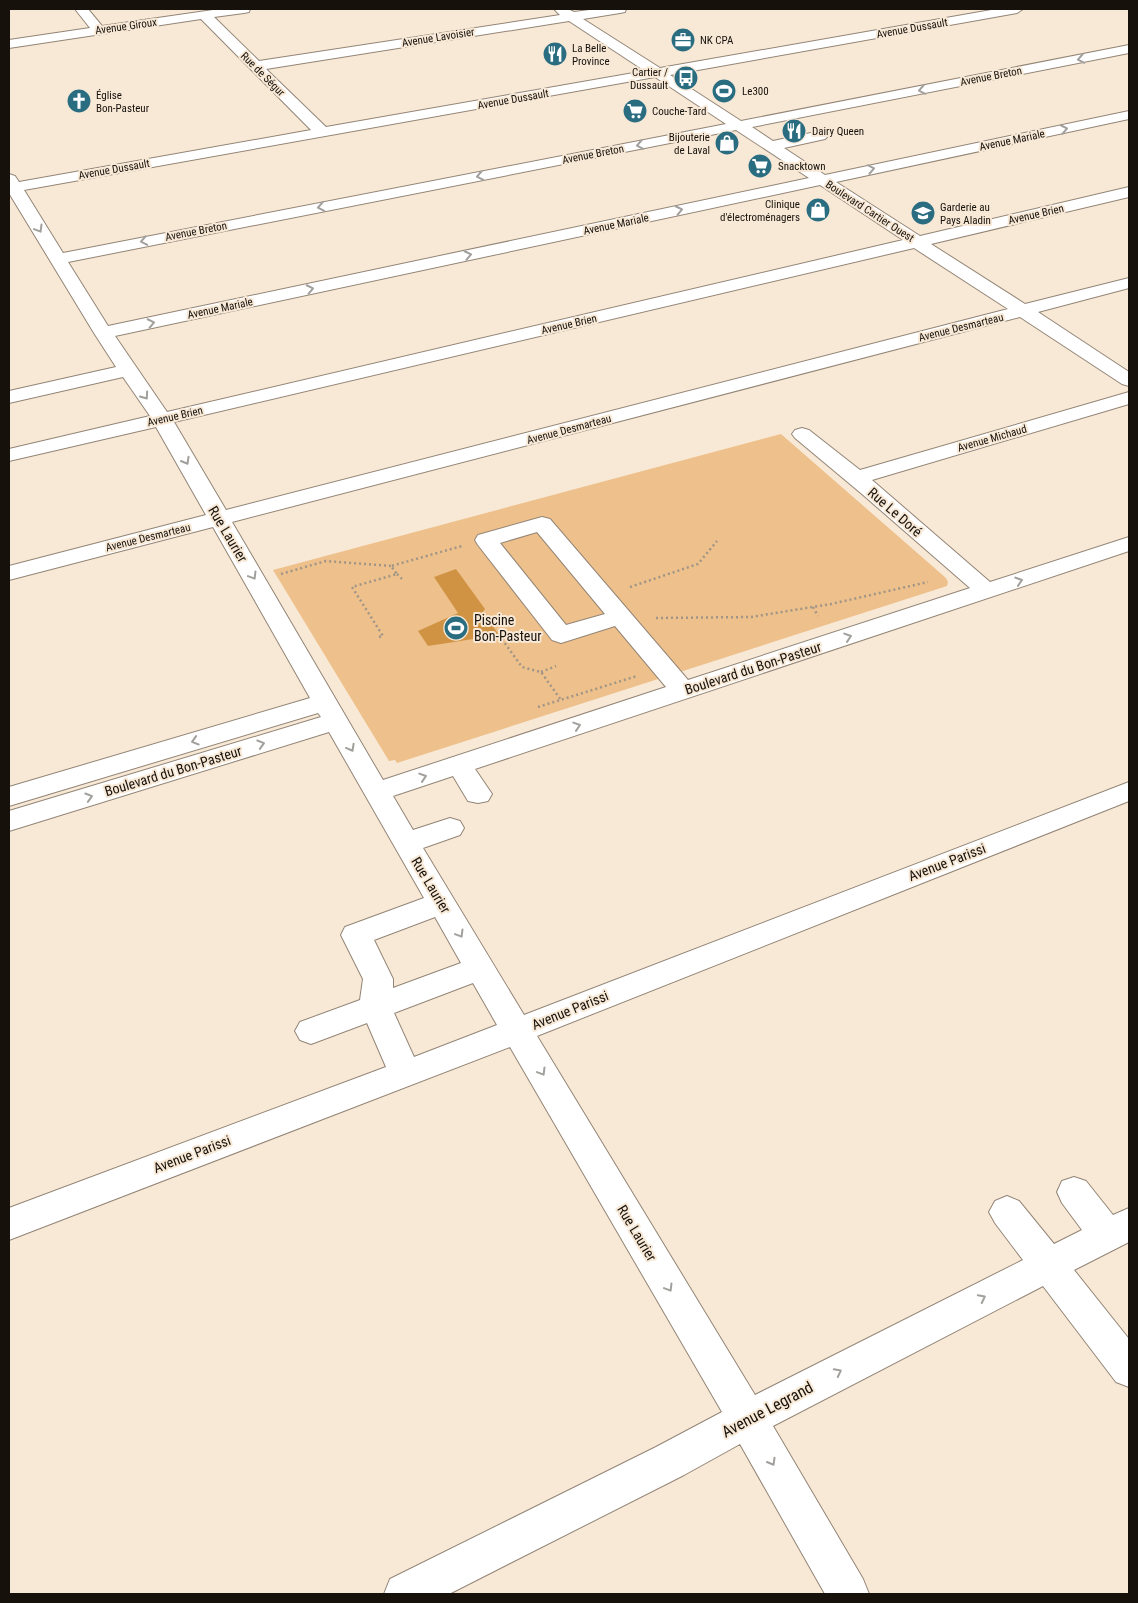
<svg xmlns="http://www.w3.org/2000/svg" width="1138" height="1603" viewBox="0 0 1138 1603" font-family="'Roboto Condensed',sans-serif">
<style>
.green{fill:#eec08b}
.water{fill:#d09344}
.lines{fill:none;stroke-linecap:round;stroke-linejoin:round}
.minor-casing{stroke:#938576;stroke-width:2}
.path-far1{stroke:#a09587;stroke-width:2;stroke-dasharray:1 2;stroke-linecap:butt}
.path{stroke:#a09587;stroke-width:2.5;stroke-dasharray:2 3;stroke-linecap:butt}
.minor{fill:#fff;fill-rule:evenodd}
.oneway{stroke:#a2a09d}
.labels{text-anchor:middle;stroke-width:4;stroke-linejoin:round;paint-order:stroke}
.far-street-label{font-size:11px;fill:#16110b;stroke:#f8e9d7}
.far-poi-label{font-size:11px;fill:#16110b;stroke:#f8e9d7;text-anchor:start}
.street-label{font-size:14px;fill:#16110b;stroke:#f8e9d7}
.poi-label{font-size:14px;fill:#16110b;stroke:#f8e9d7;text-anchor:start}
.near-street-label{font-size:16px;fill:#16110b;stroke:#f8e9d7}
</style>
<rect width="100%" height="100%" fill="#f8e9d7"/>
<path class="green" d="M781,434L946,578L948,582L947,586L397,763L395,760L389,761L273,570Z"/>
<path class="water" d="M456,569L485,609L483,612L499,635L428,646L418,631L458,613L434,577Z"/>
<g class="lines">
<defs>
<path id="minor" d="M75,9H88L102,26L220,9H250L249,12L244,13L214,17L259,61L560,15L554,9H568L574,12L597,9H626L625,12L620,13L583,19L660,68L997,9H1023L1017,13L670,75L741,121L1129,45V53L752,127L773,141L820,131L825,133L828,136L825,139L784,148L825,175L1129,111V119L836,182L920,236L1129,187V197L931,244L1025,304L1129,278V288L1038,312L1129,372V386L1122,384L1020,317L232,522L383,780L666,687L615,626L561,643L552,640L478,545L475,540L478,535L542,517L550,519L688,680L970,588L862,494L795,438L792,434L795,430L802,428L809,430L860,470L1129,392V404L872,480L990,582L1129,537V551L475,769L492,794L488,801L478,803L468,801L453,776L393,796L413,830L450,818L460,821L464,828L460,835L423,848L524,1015L1129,782V801L537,1036L755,1395L1023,1260L995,1223L989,1212L995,1201L1007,1196L1019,1201L1054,1244L1082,1230L1062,1203L1057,1192L1062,1181L1074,1177L1086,1181L1113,1215L1129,1208V1242L1074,1270L1129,1339V1387L1116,1382L1043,1286L773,1426L863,1579L869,1594H825L740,1444L684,1475L449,1594H384L390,1579L656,1447L722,1412L510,1047L9,1240V1208L386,1067L367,1023L311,1044L300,1040L295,1031L300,1022L360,1000L363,979L341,935L345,927L424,898L329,732L9,831V811L321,717L318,713L9,806V787L310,698L213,527L9,580V566L206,515L156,427L9,461V449L150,416L123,377L9,403V391L116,367L94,333L9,193V174L15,176L19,182L311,130L201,19L9,48V40L90,28ZM569,21L645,71L326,127L266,69ZM655,77L726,124L63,253L24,190ZM736,130L809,178L108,326L68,262ZM820,185L903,240L167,412L115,336ZM914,248L1008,309L226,510L174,422ZM537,532L605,614L566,625L500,543ZM435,917L461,963L393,988V979L374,940ZM473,983L497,1025L414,1057L394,1013Z"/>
</defs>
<use href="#minor" class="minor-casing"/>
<path class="path-far1" d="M639,110L645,109"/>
<g class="path">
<path d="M281,574L326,561L391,566"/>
<path d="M397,574L402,579"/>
<path d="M630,587L698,564L717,541"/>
<path d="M813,607L818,616"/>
<path d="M656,618L751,617L831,604L928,582"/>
<path d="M499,635L522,667L541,672L561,700"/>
<path d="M379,637L383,636L352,587L397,574L391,566L462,546"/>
<path d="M541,672L556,666"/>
<path d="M538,707L637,676"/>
</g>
<use href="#minor" class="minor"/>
</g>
<defs><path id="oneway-chevron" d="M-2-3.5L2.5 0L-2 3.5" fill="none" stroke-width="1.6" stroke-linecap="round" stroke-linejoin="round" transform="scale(1.25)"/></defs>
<g class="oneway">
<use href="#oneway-chevron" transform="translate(1081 59) rotate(169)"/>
<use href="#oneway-chevron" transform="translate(922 90) rotate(169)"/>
<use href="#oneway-chevron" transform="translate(1064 129) rotate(-12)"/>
<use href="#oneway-chevron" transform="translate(640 145) rotate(169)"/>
<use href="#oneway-chevron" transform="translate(871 169) rotate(-11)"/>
<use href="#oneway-chevron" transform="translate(480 176) rotate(169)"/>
<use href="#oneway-chevron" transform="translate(321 207) rotate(169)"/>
<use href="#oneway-chevron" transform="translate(679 210) rotate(-12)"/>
<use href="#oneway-chevron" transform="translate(39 229) rotate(59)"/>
<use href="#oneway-chevron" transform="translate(144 241) rotate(169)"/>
<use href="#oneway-chevron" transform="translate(468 255) rotate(-12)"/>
<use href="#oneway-chevron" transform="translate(310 289) rotate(-12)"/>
<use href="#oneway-chevron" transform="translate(151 323) rotate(-12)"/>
<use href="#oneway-chevron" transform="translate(145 396) rotate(55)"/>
<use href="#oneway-chevron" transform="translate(186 461) rotate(60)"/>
<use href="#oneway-chevron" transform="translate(253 576) rotate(59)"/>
<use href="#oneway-chevron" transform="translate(1019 581) rotate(-18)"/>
<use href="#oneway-chevron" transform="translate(848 637) rotate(-18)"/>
<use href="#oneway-chevron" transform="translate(577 726) rotate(-18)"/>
<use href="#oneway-chevron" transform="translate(195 741) rotate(163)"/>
<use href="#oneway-chevron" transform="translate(261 744) rotate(-17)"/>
<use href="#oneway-chevron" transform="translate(351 748) rotate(61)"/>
<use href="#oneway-chevron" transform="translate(423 777) rotate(-18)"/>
<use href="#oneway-chevron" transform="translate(89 797) rotate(-17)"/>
<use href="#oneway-chevron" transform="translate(460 934) rotate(59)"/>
<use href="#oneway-chevron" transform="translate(542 1072) rotate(59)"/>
<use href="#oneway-chevron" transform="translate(669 1288) rotate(59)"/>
<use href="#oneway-chevron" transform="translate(982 1298) rotate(-27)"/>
<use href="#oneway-chevron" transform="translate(838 1372) rotate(-27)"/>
<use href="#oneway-chevron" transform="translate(772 1462) rotate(60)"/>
</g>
<defs>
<symbol id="office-disc" viewBox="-11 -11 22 22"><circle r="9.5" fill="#2b6d80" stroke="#f8e9d7"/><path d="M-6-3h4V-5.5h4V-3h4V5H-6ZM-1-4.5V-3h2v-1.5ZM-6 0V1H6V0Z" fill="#fff"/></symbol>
<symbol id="restaurant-disc" viewBox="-11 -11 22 22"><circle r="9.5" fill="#2b6d80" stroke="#f8e9d7"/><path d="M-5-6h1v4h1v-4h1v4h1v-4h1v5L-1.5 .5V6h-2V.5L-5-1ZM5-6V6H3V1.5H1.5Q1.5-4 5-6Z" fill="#fff"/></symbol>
<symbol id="bus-disc" viewBox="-11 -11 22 22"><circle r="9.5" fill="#2b6d80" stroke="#f8e9d7"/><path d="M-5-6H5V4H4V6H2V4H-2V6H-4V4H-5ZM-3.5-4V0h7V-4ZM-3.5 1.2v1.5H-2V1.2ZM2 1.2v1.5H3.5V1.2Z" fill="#fff"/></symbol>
<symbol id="stadium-disc" viewBox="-11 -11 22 22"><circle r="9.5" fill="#2b6d80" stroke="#f8e9d7"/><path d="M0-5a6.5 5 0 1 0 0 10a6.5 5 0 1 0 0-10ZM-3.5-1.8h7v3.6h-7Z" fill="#fff"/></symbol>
<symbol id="church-disc" viewBox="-11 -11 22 22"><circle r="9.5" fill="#2b6d80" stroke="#f8e9d7"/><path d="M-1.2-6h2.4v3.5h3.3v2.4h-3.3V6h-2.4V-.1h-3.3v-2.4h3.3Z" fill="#fff"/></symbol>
<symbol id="supermarket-disc" viewBox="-11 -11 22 22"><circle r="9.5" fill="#2b6d80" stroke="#f8e9d7"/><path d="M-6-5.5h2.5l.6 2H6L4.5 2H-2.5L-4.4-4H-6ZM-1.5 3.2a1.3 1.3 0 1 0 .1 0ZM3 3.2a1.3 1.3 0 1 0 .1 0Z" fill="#fff"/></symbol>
<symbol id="shop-disc" viewBox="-11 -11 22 22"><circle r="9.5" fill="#2b6d80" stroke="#f8e9d7"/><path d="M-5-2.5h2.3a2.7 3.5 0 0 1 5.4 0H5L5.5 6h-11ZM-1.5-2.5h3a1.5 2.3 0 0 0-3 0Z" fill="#fff"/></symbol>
<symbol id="school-disc" viewBox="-11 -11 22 22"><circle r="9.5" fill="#2b6d80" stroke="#f8e9d7"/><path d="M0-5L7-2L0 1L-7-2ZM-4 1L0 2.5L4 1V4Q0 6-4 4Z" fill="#fff"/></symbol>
</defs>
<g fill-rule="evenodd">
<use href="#office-disc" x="669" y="26" width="28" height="28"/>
<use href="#restaurant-disc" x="541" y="40" width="28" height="28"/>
<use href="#bus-disc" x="672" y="64" width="28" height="28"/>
<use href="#stadium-disc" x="710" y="77" width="28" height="28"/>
<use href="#church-disc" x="65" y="87" width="28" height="28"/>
<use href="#supermarket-disc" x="621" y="97" width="28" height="28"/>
<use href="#restaurant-disc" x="780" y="117" width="28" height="28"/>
<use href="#shop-disc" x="713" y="129" width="28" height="28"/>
<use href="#supermarket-disc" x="746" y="152" width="28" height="28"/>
<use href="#shop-disc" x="804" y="196" width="28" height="28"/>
<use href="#school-disc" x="909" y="199" width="28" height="28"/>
<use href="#stadium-disc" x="442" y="614" width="28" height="28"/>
</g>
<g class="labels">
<g class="far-street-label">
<text transform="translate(126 26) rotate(-8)" y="4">Avenue Giroux</text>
<text transform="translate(912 28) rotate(-10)" y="4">Avenue Dussault</text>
<text transform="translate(438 37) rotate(-9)" y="4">Avenue Lavoisier</text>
<text transform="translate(263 74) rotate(45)" y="4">Rue de Ségur</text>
<text transform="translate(991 76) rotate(-11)" y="4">Avenue Breton</text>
<text transform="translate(513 99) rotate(-10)" y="4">Avenue Dussault</text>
<text transform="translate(1012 140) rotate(-12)" y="4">Avenue Mariale</text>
<text transform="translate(593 154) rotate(-11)" y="4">Avenue Breton</text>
<text transform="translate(114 169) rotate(-10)" y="4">Avenue Dussault</text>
<text transform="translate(870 211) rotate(33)" y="4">Boulevard Cartier Ouest</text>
<text transform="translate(1036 214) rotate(-13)" y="4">Avenue Brien</text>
<text transform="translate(616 224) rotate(-12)" y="4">Avenue Mariale</text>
<text transform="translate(196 231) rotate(-11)" y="4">Avenue Breton</text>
<text transform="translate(220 308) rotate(-12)" y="4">Avenue Mariale</text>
<text transform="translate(569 324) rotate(-13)" y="4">Avenue Brien</text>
<text transform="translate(961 327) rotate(-14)" y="4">Avenue Desmarteau</text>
<text transform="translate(175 416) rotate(-13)" y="4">Avenue Brien</text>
<text transform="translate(569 429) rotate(-15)" y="4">Avenue Desmarteau</text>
<text transform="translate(992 438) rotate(-16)" y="4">Avenue Michaud</text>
<text transform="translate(148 537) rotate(-14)" y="4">Avenue Desmarteau</text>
</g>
<g class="far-poi-label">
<text x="700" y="44">NK CPA</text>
<text x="572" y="52">La Belle<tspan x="572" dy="13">Province</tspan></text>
<text x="668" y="76" text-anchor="end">Cartier /<tspan x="668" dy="13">Dussault</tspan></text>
<text x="742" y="95">Le300</text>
<text x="96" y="99">Église<tspan x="96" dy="13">Bon-Pasteur</tspan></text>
<text x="652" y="115">Couche-Tard</text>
<text x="812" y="135">Dairy Queen</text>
<text x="710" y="141" text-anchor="end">Bijouterie<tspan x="710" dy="13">de Laval</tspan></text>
<text x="778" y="170">Snacktown</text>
<text x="800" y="208" text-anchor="end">Clinique<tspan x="800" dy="13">d'électroménagers</tspan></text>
<text x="940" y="211">Garderie au<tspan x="940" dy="13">Pays Aladin</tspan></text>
</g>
<g class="street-label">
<text transform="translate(895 512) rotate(41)" y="5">Rue Le Doré</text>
<text transform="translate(228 534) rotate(59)" y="5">Rue Laurier</text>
<text transform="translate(753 668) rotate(-18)" y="5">Boulevard du Bon-Pasteur</text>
<text transform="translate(173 771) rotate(-17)" y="5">Boulevard du Bon-Pasteur</text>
<text transform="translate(947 862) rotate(-21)" y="5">Avenue Parissi</text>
<text transform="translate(431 885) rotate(59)" y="5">Rue Laurier</text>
<text transform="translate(570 1010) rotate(-22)" y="5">Avenue Parissi</text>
<text transform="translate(192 1154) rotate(-21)" y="5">Avenue Parissi</text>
<text transform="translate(637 1233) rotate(59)" y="5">Rue Laurier</text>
</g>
<g class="poi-label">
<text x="474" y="625">Piscine<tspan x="474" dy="16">Bon-Pasteur</tspan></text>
</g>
<g class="near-street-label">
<text transform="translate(767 1409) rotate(-28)" y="6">Avenue Legrand</text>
</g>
</g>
<rect width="1138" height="1603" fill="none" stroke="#16110b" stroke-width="20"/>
</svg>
